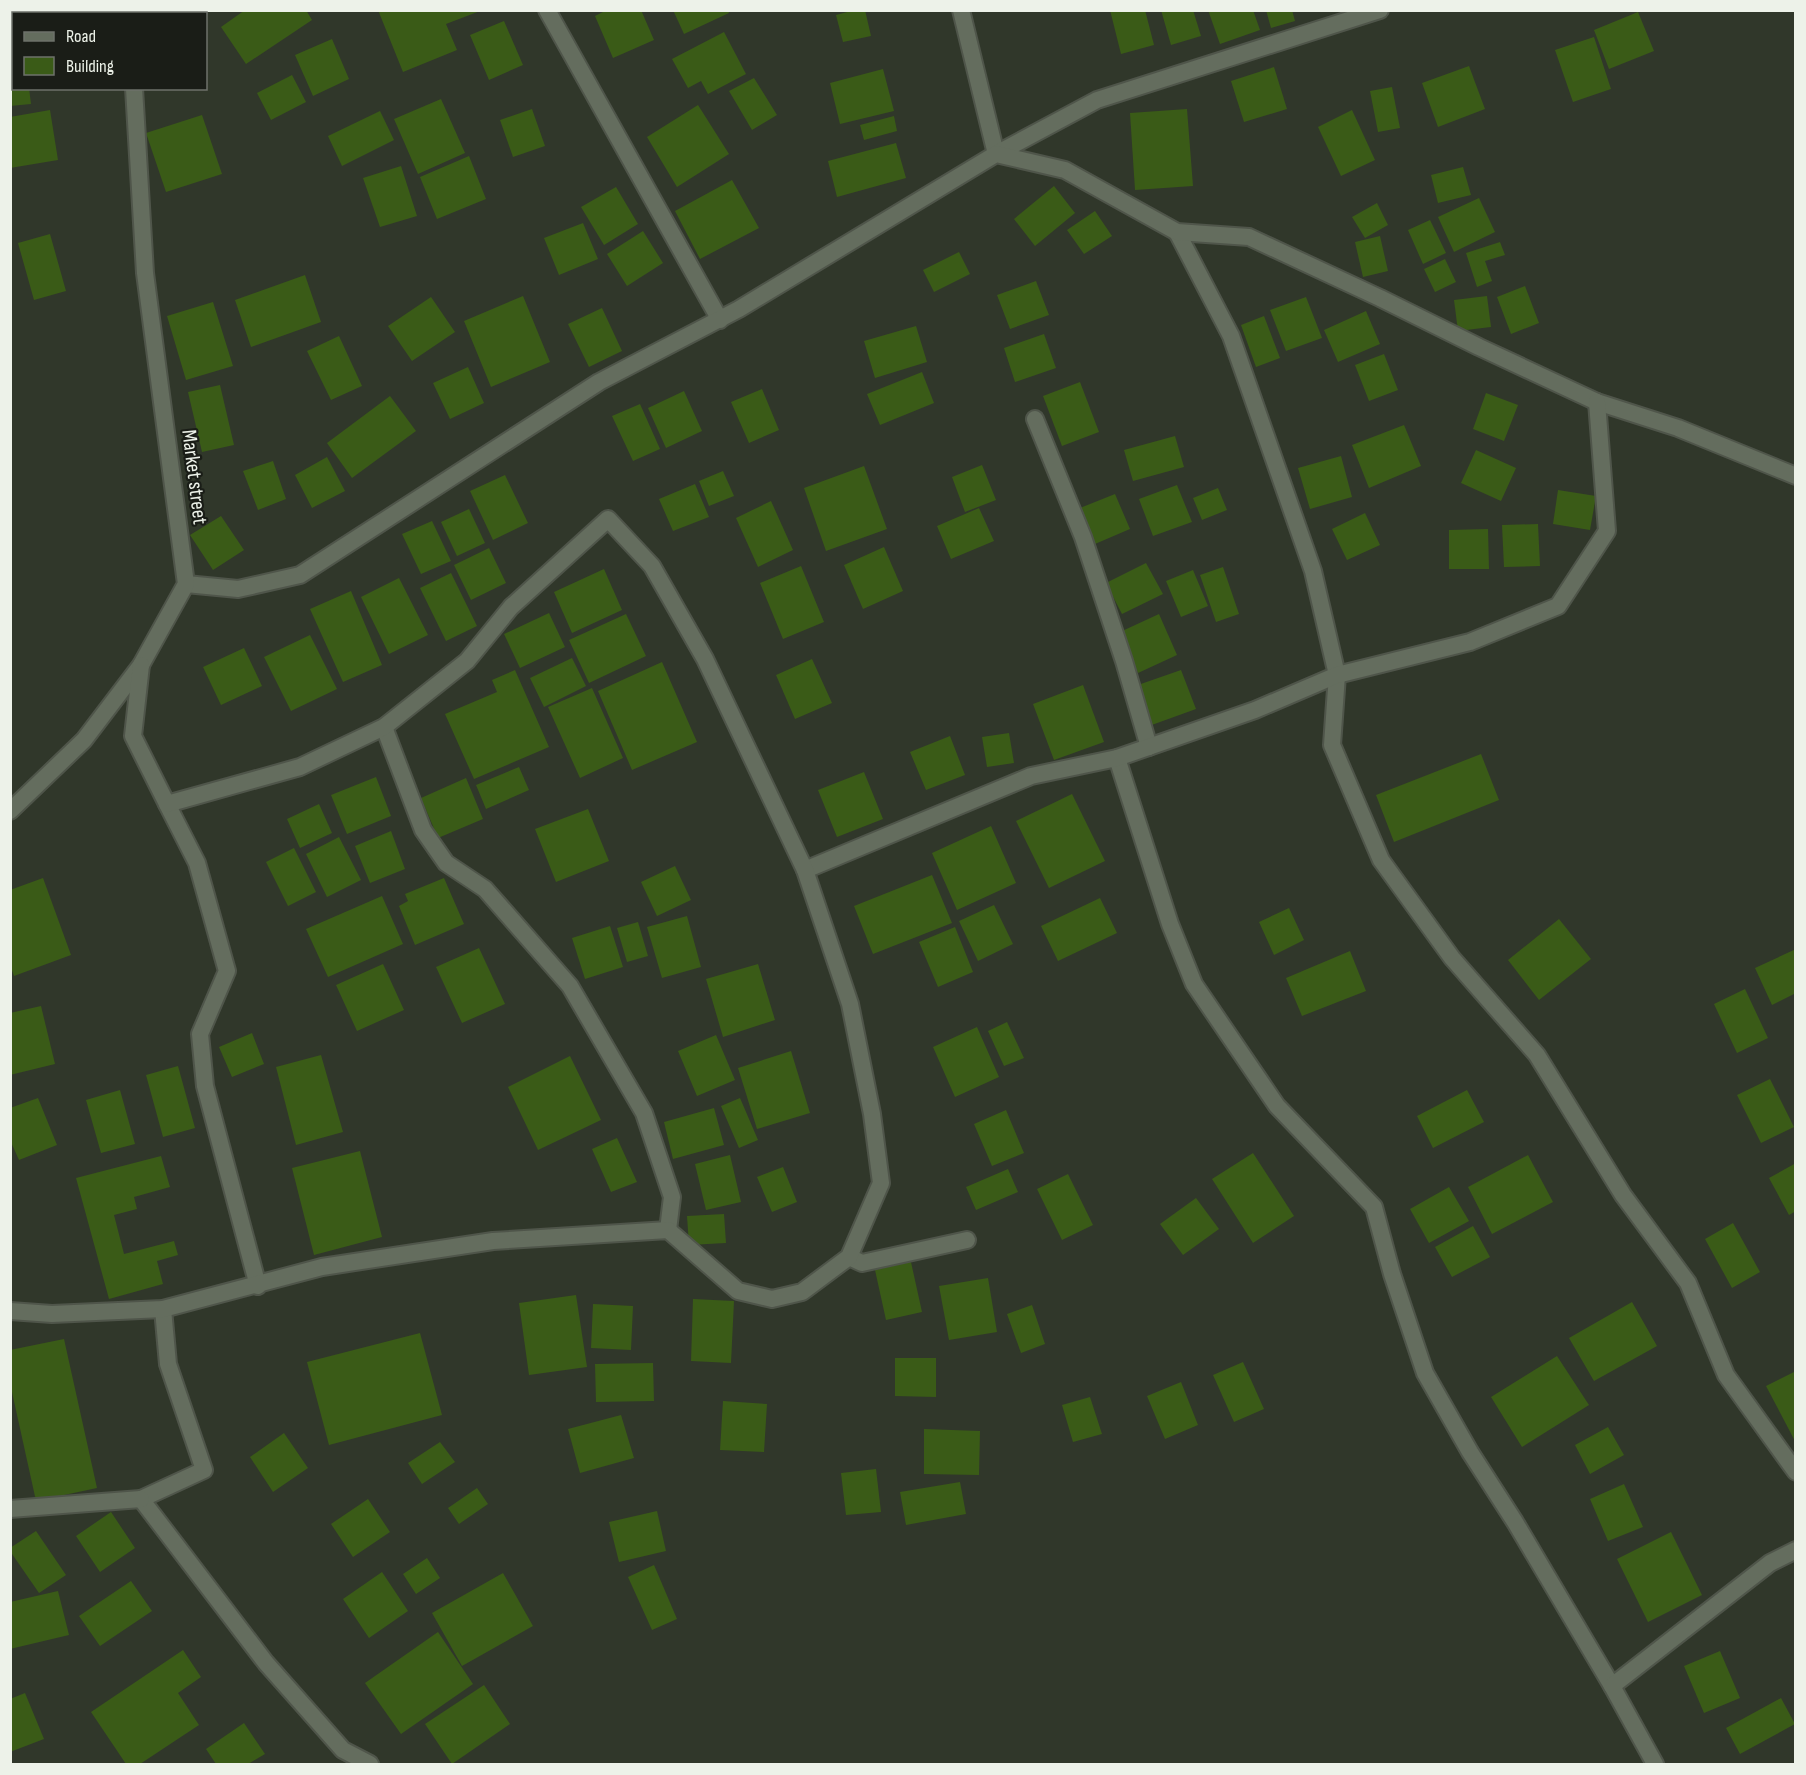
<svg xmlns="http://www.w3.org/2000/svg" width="1806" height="1775" viewBox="0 0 1806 1775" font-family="'Sofia Sans Condensed',sans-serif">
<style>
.building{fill:#3a5b17}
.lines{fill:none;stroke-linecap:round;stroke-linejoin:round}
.service-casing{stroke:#4f554a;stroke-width:20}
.pedestrian-casing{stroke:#4f554a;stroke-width:20}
.minor-casing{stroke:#4f554a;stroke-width:20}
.service{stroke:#646d5e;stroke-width:16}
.pedestrian{stroke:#646d5e;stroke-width:16}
.minor{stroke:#646d5e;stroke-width:16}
.labels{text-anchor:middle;stroke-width:4.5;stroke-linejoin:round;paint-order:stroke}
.street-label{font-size:21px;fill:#edf2e9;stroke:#1a1d17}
</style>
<rect width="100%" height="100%" fill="#30372a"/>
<g class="building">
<path d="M245,10H306L312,20L246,64L221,27Z"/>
<path d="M378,10H480V11L446,24L457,50L403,72Z"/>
<path d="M607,10H641L654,40L613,58L595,16Z"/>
<path d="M673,10H728L729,13L684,34Z"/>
<path d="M855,10H865L871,36L843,42L836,15Z"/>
<path d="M1110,10H1145L1154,45L1121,54Z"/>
<path d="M1161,10H1193L1201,36L1171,45Z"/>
<path d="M1208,10H1253L1260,30L1220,44Z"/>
<path d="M1266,10H1292L1295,21L1271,28Z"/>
<path d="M1638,12L1654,51L1609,69L1594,30Z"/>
<path d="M504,21L523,65L489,80L470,35Z"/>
<path d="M724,32L746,74L708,94L701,81L688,88L672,59Z"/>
<path d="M1594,37L1611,89L1573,102L1555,50Z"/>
<path d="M332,39L349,79L313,96L295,55Z"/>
<path d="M10,60H14V88H29L31,104L10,106Z"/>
<path d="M1469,66L1485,109L1438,127L1422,83Z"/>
<path d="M1274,67L1287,109L1244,122L1231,81Z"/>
<path d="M883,69L894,111L840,124L830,83Z"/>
<path d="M292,75L306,102L271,120L257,93Z"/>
<path d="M754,78L777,115L752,130L729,91Z"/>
<path d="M1392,87L1400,128L1378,132L1370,91Z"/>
<path d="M441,99L465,153L418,174L394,119Z"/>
<path d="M698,105L729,154L677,187L647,137Z"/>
<path d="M532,109L545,146L513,157L500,120Z"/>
<path d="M1187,109L1193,186L1135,190L1130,113Z"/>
<path d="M50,110L58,160L10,168V117Z"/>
<path d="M1352,110L1375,160L1341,176L1318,127Z"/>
<path d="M380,111L394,140L342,166L328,136Z"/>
<path d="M202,115L222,174L166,192L146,133Z"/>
<path d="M894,116L897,131L864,140L860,125Z"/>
<path d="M896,143L906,178L837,197L828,161Z"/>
<path d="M469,156L486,199L437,219L420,177Z"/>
<path d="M401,166L417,216L380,227L363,178Z"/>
<path d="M1463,167L1471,195L1438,203L1431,175Z"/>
<path d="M732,180L759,228L700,259L675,211Z"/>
<path d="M1054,186L1075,213L1035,246L1014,219Z"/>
<path d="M616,187L638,224L604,245L581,207Z"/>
<path d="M1479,198L1495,232L1454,252L1438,217Z"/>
<path d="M1377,203L1388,225L1365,238L1352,217Z"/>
<path d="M1095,211L1112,236L1084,254L1067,230Z"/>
<path d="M1430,220L1446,253L1423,264L1408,230Z"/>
<path d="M583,223L598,259L559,275L544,238Z"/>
<path d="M643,231L663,263L627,286L607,254Z"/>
<path d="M50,234L66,291L34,300L18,243Z"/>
<path d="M1380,236L1388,271L1363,277L1355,242Z"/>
<path d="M1500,242L1505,255L1485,261L1492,281L1477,287L1466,253Z"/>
<path d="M959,252L970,274L934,292L923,270Z"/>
<path d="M1445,259L1456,282L1435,292L1424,269Z"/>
<path d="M305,275L321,322L251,347L235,300Z"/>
<path d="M1036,281L1049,315L1010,329L997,295Z"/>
<path d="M1525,286L1539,323L1511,334L1497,297Z"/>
<path d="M523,296L550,362L491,387L464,321Z"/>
<path d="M1487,296L1491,327L1458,331L1454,300Z"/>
<path d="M431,297L455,332L412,361L388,326Z"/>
<path d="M1306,297L1322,338L1286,351L1270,310Z"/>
<path d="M213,302L233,366L186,380L167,316Z"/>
<path d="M602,308L622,351L589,367L568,324Z"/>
<path d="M1366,311L1380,344L1338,362L1324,330Z"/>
<path d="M1264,316L1280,358L1256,367L1241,325Z"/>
<path d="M916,326L927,362L875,378L864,341Z"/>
<path d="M1044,334L1056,368L1015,382L1004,348Z"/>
<path d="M339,336L362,386L331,400L307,351Z"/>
<path d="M1384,354L1398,390L1369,401L1355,365Z"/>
<path d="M468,367L484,403L450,419L433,383Z"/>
<path d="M922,372L934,403L880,425L867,394Z"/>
<path d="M1080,382L1099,432L1062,446L1043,396Z"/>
<path d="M220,385L234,445L202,452L188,392Z"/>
<path d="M762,389L779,430L749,443L731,402Z"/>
<path d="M684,391L702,431L666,448L648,408Z"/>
<path d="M1486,393L1518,405L1504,441L1473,429Z"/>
<path d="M390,396L416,431L352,478L327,443Z"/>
<path d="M640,404L660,449L633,461L612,416Z"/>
<path d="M1404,425L1421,466L1369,488L1352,445Z"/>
<path d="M1175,436L1184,467L1133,481L1124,450Z"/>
<path d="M1476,450L1516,468L1501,501L1461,483Z"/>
<path d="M1341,456L1352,497L1310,509L1298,468Z"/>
<path d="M327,457L345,491L312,508L295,475Z"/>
<path d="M273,461L286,499L258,510L243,471Z"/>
<path d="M982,465L996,500L965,512L952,477Z"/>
<path d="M864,466L887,529L826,551L804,488Z"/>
<path d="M723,471L734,496L709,506L699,481Z"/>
<path d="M505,475L528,523L493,540L470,491Z"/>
<path d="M695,484L709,517L673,531L659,499Z"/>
<path d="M1177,485L1192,522L1153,536L1139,499Z"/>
<path d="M1218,488L1227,510L1202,520L1193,498Z"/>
<path d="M1558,490L1596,496L1590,530L1553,524Z"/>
<path d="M1115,494L1130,529L1095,544L1080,508Z"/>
<path d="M771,501L793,550L758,567L736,518Z"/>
<path d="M979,508L994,541L951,559L937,526Z"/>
<path d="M469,509L485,543L457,556L441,522Z"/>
<path d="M1365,513L1380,545L1347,560L1332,529Z"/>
<path d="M221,516L244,550L213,570L190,535Z"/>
<path d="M432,521L451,561L421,574L402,534Z"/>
<path d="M1538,524L1540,566L1504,567L1502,525Z"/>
<path d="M1488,529L1489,569H1449V530Z"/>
<path d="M884,547L903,591L863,609L844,565Z"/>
<path d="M489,548L506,583L471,600L454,565Z"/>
<path d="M1146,563L1163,594L1122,614L1106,583Z"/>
<path d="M801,566L824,622L783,639L760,583Z"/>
<path d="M1223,567L1239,614L1216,622L1200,575Z"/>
<path d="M604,569L622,610L572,633L554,592Z"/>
<path d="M1193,570L1208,606L1181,617L1166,581Z"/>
<path d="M451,573L477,626L446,641L420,588Z"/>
<path d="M399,578L428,635L389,654L361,597Z"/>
<path d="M351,591L382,665L343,682L310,609Z"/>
<path d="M549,613L565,647L520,668L504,634Z"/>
<path d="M626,614L646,656L589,683L569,640Z"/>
<path d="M1159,614L1177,655L1138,673L1120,632Z"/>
<path d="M310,635L337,689L291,711L264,657Z"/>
<path d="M244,648L262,686L221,705L203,667Z"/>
<path d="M572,658L586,686L544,707L530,678Z"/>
<path d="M812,659L832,703L795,719L776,675Z"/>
<path d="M662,662L697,742L632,770L598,691Z"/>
<path d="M515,670L549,747L474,779L445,714L497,692L492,680Z"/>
<path d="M1181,670L1196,709L1149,726L1135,686Z"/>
<path d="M1083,685L1104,742L1054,760L1033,704Z"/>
<path d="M592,688L623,758L580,778L548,707Z"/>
<path d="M1009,733L1014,763L987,767L982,737Z"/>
<path d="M950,736L965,775L926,790L910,752Z"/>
<path d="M1481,754L1499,800L1394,842L1376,795Z"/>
<path d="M519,767L529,790L486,809L476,785Z"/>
<path d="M864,772L883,819L837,837L818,790Z"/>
<path d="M376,777L391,816L347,834L331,795Z"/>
<path d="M466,778L483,819L438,838L421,798Z"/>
<path d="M1072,794L1105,861L1049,888L1016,821Z"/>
<path d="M319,804L332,833L300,848L287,819Z"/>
<path d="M588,809L609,861L556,882L535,829Z"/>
<path d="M991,826L1016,883L957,910L932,853Z"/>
<path d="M391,831L405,869L370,883L355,846Z"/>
<path d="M339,837L361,880L327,897L306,854Z"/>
<path d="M294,848L316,892L288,906L266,862Z"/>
<path d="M675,866L691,900L657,916L641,882Z"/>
<path d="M932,875L952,923L873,954L854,906Z"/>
<path d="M43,878L71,955L14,976L10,965V890Z"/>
<path d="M444,878L464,924L415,945L399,906L408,901L405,894Z"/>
<path d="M382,896L403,944L328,977L306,929Z"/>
<path d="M1100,898L1117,933L1058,961L1041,926Z"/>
<path d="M994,905L1013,944L978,961L959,921Z"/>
<path d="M1289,908L1304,940L1274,955L1259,922Z"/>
<path d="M687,916L701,967L662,978L647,927Z"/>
<path d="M1559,919L1591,959L1539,1000L1508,960Z"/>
<path d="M638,922L648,956L627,962L617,928Z"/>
<path d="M610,926L623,967L585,979L572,938Z"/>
<path d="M955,927L973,972L938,987L919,942Z"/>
<path d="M479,948L505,1004L462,1023L436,967Z"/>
<path d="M1796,949V993L1772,1005L1755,968Z"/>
<path d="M1350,951L1366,991L1302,1016L1286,978Z"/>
<path d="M383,964L404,1010L357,1031L336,985Z"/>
<path d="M758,964L775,1020L723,1037L706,979Z"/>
<path d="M1745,989L1768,1038L1737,1053L1714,1004Z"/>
<path d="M41,1006L55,1064L10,1075V1013Z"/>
<path d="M1007,1022L1024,1058L1004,1066L988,1031Z"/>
<path d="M977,1027L999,1077L955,1097L933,1047Z"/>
<path d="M252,1033L264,1064L232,1077L219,1047Z"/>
<path d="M716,1035L735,1080L697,1096L678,1051Z"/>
<path d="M791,1051L810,1113L757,1129L738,1068Z"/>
<path d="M321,1055L343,1132L296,1145L276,1067Z"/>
<path d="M570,1056L601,1120L538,1150L508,1087Z"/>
<path d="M178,1066L195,1128L163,1137L146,1075Z"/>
<path d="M1770,1079L1794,1127L1761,1143L1737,1095Z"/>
<path d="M120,1090L135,1144L101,1153L86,1100Z"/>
<path d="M1467,1090L1484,1122L1433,1148L1417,1116Z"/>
<path d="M38,1098L57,1145L19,1160L10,1140V1108Z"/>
<path d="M740,1098L758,1140L739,1148L721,1106Z"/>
<path d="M714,1108L724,1145L673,1159L664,1122Z"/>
<path d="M1006,1110L1024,1153L992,1166L974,1124Z"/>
<path d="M617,1138L637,1182L611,1192L592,1149Z"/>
<path d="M360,1151L382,1237L314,1255L292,1168Z"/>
<path d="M1253,1153L1294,1216L1253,1243L1212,1179Z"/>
<path d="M730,1155L741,1202L706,1210L695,1164Z"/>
<path d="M1528,1155L1553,1202L1492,1234L1468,1187Z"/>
<path d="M161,1156L170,1187L134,1197L137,1209L114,1215L124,1254L174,1241L178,1255L157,1261L163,1284L109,1299L76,1178Z"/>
<path d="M1796,1163V1211L1789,1215L1769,1178Z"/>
<path d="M783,1167L797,1202L772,1212L757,1177Z"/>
<path d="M1008,1169L1018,1192L976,1210L966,1187Z"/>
<path d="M1068,1174L1093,1225L1062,1240L1037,1189Z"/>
<path d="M1449,1187L1469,1221L1429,1243L1410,1209Z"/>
<path d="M1196,1198L1219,1229L1183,1255L1160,1224Z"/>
<path d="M724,1214L726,1243L689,1245L687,1216Z"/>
<path d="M1733,1223L1760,1272L1732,1288L1705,1239Z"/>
<path d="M1473,1226L1490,1257L1452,1277L1435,1247Z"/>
<path d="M911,1262L922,1312L886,1320L875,1270Z"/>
<path d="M988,1278L997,1332L949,1340L939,1286Z"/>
<path d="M576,1295L587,1367L529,1375L519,1303Z"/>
<path d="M693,1299L734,1301L731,1363L691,1361Z"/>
<path d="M1632,1302L1657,1346L1594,1381L1569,1338Z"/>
<path d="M593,1304L633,1306L631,1350L591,1348Z"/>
<path d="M1032,1305L1045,1344L1021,1353L1007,1314Z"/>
<path d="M420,1333L442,1415L329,1445L307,1362Z"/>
<path d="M64,1339L97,1488L36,1501L10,1383V1350Z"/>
<path d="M1557,1356L1589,1405L1522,1447L1491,1397Z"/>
<path d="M895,1358H936V1397L895,1396Z"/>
<path d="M1243,1362L1264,1409L1234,1422L1213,1375Z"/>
<path d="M653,1363L654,1401L596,1402L595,1364Z"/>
<path d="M1796,1371V1443L1766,1386Z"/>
<path d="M1181,1382L1198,1425L1165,1439L1147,1396Z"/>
<path d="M1090,1397L1102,1434L1073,1442L1062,1405Z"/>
<path d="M723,1401L767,1404L764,1452L720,1450Z"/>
<path d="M621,1415L634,1458L580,1473L568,1429Z"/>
<path d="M1608,1427L1624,1455L1590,1474L1575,1445Z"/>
<path d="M924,1429L980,1431L979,1475L924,1474Z"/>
<path d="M284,1433L308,1468L273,1492L250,1457Z"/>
<path d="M440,1442L455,1462L422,1484L408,1463Z"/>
<path d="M876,1469L881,1512L846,1515L841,1473Z"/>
<path d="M960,1482L966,1514L906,1525L900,1492Z"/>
<path d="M1624,1484L1643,1527L1608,1541L1590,1499Z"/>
<path d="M477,1488L488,1504L459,1524L448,1508Z"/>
<path d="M368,1499L390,1532L353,1557L331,1524Z"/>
<path d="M657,1511L666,1551L619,1562L609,1522Z"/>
<path d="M111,1512L135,1548L100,1572L76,1536Z"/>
<path d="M36,1531L66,1575L39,1593L10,1551V1548Z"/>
<path d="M1671,1532L1702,1595L1648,1622L1617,1559Z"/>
<path d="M427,1558L440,1578L416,1594L403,1574Z"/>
<path d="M654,1565L677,1619L652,1630L628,1577Z"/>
<path d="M382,1572L408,1611L369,1638L343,1599Z"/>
<path d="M503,1573L533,1626L462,1666L432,1613Z"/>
<path d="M131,1581L152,1611L100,1646L79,1616Z"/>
<path d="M58,1591L69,1635L10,1649V1602Z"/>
<path d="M438,1632L473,1684L401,1734L365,1683Z"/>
<path d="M183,1650L201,1677L178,1693L199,1725L140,1764H126L91,1712Z"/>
<path d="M1720,1651L1740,1698L1704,1713L1684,1666Z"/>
<path d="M484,1685L510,1724L452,1764L425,1724Z"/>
<path d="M25,1693L44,1739L10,1752V1699Z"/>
<path d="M1781,1698L1795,1724L1740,1754L1726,1728Z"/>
<path d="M244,1723L265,1754L248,1764H216L206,1749Z"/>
</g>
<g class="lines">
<defs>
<path id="service" d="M167,804L197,863L227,971L200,1034L205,1086L258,1286"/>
<path id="pedestrian" d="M961,10L996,154"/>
<g id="minor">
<path d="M130,10V14"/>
<path d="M547,10L720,320"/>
<path d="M79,14L97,10"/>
<path d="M10,25L14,24"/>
<path d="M996,154L1097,100L1380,10"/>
<path d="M1177,232L1231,336L1313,571L1337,675L1332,745L1381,860L1452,958L1537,1055L1623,1195L1688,1283L1726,1375L1796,1472"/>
<path d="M1035,419L1083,537L1124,661L1149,747"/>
<path d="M186,584L238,589L300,575L599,382L739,309L996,154L1065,170L1177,232L1249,237L1380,298L1479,347L1597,402L1678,428L1796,476"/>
<path d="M384,727L423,830L446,863L485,889L570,986L644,1113L672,1197L668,1230"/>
<path d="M1117,758L1170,924L1194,984L1277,1106L1374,1207L1392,1274L1425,1373L1470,1452L1515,1522L1612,1686"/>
<path d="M10,811L84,740L141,665L186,584L145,273L134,88"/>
<path d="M805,870L1031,776L1117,758L1255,710L1337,675L1470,642L1558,606L1607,531L1597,402"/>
<path d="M849,1257L862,1263L967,1240"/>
<path d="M163,1309L168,1364L204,1470L141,1499L266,1663L343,1750L370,1764"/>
<path d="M10,1311L52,1314L163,1309L322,1267L493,1241L668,1230L738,1291L772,1299L802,1292L849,1257L881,1183L872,1114L850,1004L805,870L705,659L652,566L608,519L511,607L467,661L384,727L300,767L167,804L133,736L141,665"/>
<path d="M10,1509L141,1499"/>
<path d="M1655,1764L1612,1686L1770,1563L1796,1550"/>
</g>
</defs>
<use href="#service" class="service-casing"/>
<use href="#pedestrian" class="pedestrian-casing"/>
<use href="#minor" class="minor-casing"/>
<use href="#service" class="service"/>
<use href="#pedestrian" class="pedestrian"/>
<use href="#minor" class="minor"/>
</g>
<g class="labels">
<g class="street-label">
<text transform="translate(195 477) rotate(83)" y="7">Market street</text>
</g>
</g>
<rect width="1806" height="1775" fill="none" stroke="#edf2e9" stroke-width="24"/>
<rect x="12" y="12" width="195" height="78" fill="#1a1d17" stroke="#6e726b" stroke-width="1.5"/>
<rect x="24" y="32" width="30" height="9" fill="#646d5e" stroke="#6e726b" stroke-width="1.5"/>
<text x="66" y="42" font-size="18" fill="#edf2e9">Road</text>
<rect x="24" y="57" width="30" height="18" fill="#3a5b17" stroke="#6e726b" stroke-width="1.5"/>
<text x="66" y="72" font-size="18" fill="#edf2e9">Building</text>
</svg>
